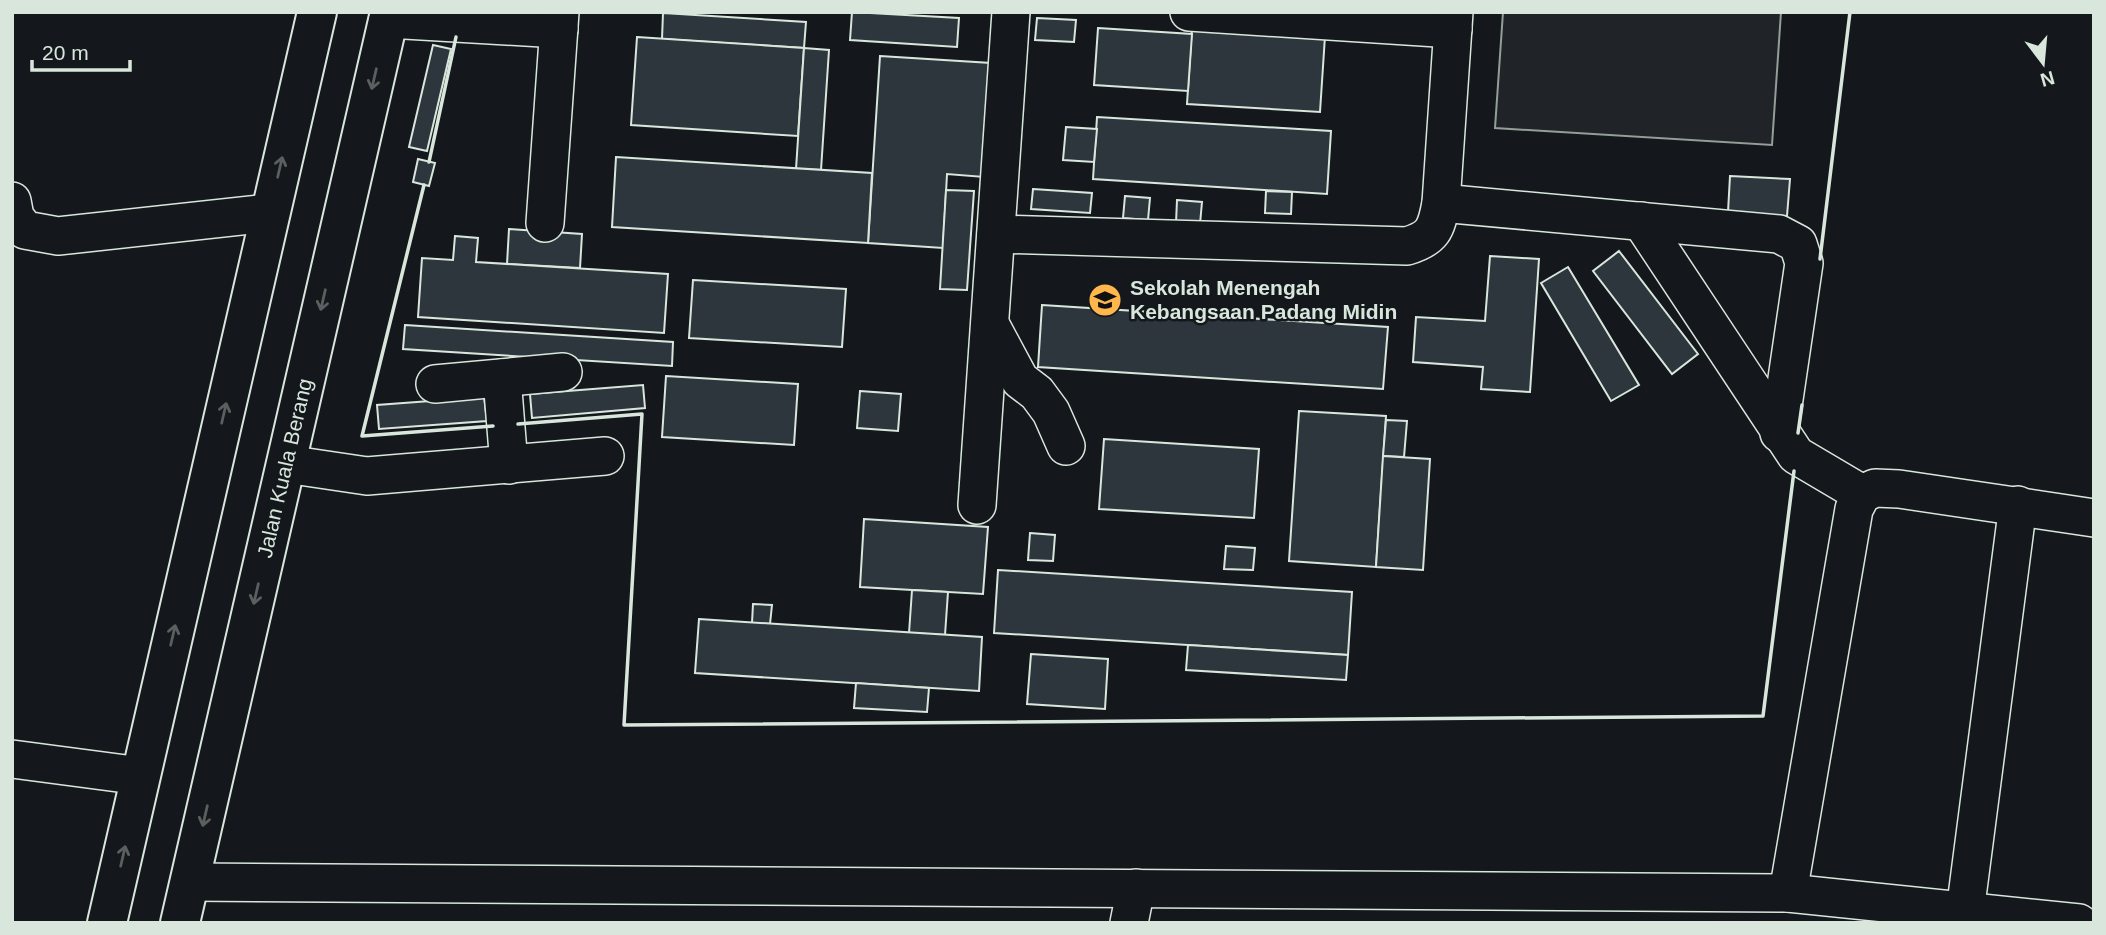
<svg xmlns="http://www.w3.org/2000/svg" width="2106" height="935" viewBox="0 0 2106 935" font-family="Arial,sans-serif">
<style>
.green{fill:#202428;stroke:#939e99;stroke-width:2}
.building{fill:#2c363c;stroke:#d8e6dc;stroke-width:2}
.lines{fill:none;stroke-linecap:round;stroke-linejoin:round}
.minor-casing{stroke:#d8e6dc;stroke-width:40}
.highway-casing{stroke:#d8e6dc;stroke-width:42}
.minor{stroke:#14181c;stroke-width:37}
.highway{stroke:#14181c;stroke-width:38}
.wall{stroke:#d8e6dc;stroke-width:3.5}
.oneway{stroke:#59605f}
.labels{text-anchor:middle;stroke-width:5;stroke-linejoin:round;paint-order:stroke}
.poi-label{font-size:21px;font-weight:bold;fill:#d8e6dc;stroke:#14181c;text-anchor:start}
.street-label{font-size:21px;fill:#d8e6dc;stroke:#14181c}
</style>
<rect width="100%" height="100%" fill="#14181c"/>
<path class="green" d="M1503,12H1781L1772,145L1495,128Z"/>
<g class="building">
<path d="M852,12L959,18L957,47L850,40Z"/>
<path d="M663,13L806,22L804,48L662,39Z"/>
<path d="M1037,18L1076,20L1074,42L1035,40Z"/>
<path d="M1192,27L1325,36L1320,112L1187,104Z"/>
<path d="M1098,28L1192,34L1188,91L1094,85Z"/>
<path d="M637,37L804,48L798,136L631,125Z"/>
<path d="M433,45L451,49L427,151L409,147Z"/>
<path d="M804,48L829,50L821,170L796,169Z"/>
<path d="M880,56L991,63L984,177L947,174L943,248L868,243Z"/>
<path d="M1097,117L1331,131L1327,194L1093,179Z"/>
<path d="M1066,127L1097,129L1094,162L1063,160Z"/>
<path d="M616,157L872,173L868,243L612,227Z"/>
<path d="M418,159L435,163L429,186L413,182Z"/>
<path d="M1730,176L1790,179L1787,216L1728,212Z"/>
<path d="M1033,189L1092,193L1090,213L1031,209Z"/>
<path d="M946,190L974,191L967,290L940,289Z"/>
<path d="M1266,191L1292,192L1291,214L1265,213Z"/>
<path d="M1125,196L1150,198L1148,220L1123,218Z"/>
<path d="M1177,200L1202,202L1200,224L1176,223Z"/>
<path d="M509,229L582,234L580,268L507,264Z"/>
<path d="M455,236L478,238L476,262L668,274L664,333L418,317L422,258L453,260Z"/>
<path d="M1619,251L1698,354L1672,374L1593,271Z"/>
<path d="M1490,256L1539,259L1530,392L1481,389L1483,367L1413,362L1416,317L1485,321Z"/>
<path d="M1568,267L1639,385L1611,401L1541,283Z"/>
<path d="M693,280L846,289L842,347L689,338Z"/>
<path d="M1042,305L1388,327L1383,389L1038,367Z"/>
<path d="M405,325L673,342L672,366L403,349Z"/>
<path d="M666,376L798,384L794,445L662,437Z"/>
<path d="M643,385L645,408L532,418L530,394Z"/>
<path d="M860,391L901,394L898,431L857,428Z"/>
<path d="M484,397L487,421L379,429L377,405Z"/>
<path d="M1299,411L1386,416L1376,567L1289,561Z"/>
<path d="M1386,420L1407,421L1404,457L1383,456Z"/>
<path d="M1104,439L1259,449L1254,518L1099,509Z"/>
<path d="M1383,456L1430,459L1423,570L1376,567Z"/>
<path d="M864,519L988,527L983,594L860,587Z"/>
<path d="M1030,533L1055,535L1053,561L1028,560Z"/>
<path d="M1226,546L1255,548L1253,570L1224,569Z"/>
<path d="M998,570L1352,592L1348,655L994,633Z"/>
<path d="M912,590L948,592L945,635L909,633Z"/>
<path d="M753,604L772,605L770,624L752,623Z"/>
<path d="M699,619L982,637L979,691L695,673Z"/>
<path d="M1188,645L1348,655L1346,680L1186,670Z"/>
<path d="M1031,654L1108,659L1105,709L1027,704Z"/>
<path d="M856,683L929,688L927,712L854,708Z"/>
</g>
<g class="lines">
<defs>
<g id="minor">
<path d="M1189,12L1453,29"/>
<path d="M388,19L559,29"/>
<path d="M12,201L15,217L25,230L58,236L269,213"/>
<path d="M1441,203L1779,234L1798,244L1804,263L1779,433"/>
<path d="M1641,221L1796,455L1862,494"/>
<path d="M545,223L560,12"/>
<path d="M996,234L1407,246C1433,238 1436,230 1441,203L1454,12"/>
<path d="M990,324L1020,380L1037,393L1051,412L1066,446"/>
<path d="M502,378L509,465"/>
<path d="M435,384L563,372"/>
<path d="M286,464L367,476L605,456"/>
<path d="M977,505L1011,12"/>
<path d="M12,759L141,776"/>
<path d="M190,882L1788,893L2079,923"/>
<path d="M1788,893L1854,509L1862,494L1875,488L1899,489L2094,518"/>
<path d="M1965,912L2018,505"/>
<path d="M1129,923L1136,888"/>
</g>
<g id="highway">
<path d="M107,923L317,12"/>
<path d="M180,923L390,12"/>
</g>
</defs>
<use href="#minor" class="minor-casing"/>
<use href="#highway" class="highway-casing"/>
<use href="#minor" class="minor"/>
<use href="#highway" class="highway"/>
<g class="wall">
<path d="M429,162L456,37"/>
<path d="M424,185L362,436L493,426"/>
<path d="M1820,259L1850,12"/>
<path d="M518,424L642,414L624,725L1763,716L1794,471"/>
<path d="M1798,433L1802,405"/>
</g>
</g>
<defs><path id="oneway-shaft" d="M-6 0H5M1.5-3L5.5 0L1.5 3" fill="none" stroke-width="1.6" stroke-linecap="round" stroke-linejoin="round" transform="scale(1.75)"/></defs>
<g class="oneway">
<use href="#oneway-shaft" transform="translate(374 79) rotate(103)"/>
<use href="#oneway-shaft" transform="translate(280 167) rotate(-77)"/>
<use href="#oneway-shaft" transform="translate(323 300) rotate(103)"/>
<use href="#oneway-shaft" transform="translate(224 413) rotate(-77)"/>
<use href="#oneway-shaft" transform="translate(256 594) rotate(103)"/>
<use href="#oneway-shaft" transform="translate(173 635) rotate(-77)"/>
<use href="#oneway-shaft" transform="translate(205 816) rotate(103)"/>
<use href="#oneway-shaft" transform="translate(123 856) rotate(-77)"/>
</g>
<defs>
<symbol id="school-disc" viewBox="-11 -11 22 22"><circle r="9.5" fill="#ffb74d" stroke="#14181c"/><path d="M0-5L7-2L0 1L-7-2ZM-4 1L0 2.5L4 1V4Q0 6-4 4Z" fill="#111"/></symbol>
</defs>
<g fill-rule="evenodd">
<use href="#school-disc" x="1086" y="281" width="38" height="38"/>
</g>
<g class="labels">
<g class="poi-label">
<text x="1130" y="295">Sekolah Menengah<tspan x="1130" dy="24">Kebangsaan Padang Midin</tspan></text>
</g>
<g class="street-label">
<text transform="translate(285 468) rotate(-77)" y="7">Jalan Kuala Berang</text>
</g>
</g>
<rect width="2106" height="935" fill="none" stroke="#d8e6dc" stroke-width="28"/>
<g transform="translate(2043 63) rotate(164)" stroke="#14181c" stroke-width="5" paint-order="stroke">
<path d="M0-5L12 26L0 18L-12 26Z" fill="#d8e6dc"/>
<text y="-10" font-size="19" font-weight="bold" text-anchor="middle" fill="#d8e6dc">N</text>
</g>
<path d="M32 60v10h98v-10" fill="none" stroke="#d8e6dc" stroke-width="3.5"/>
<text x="42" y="60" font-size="21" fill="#d8e6dc" stroke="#14181c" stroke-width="5" paint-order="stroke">20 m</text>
</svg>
